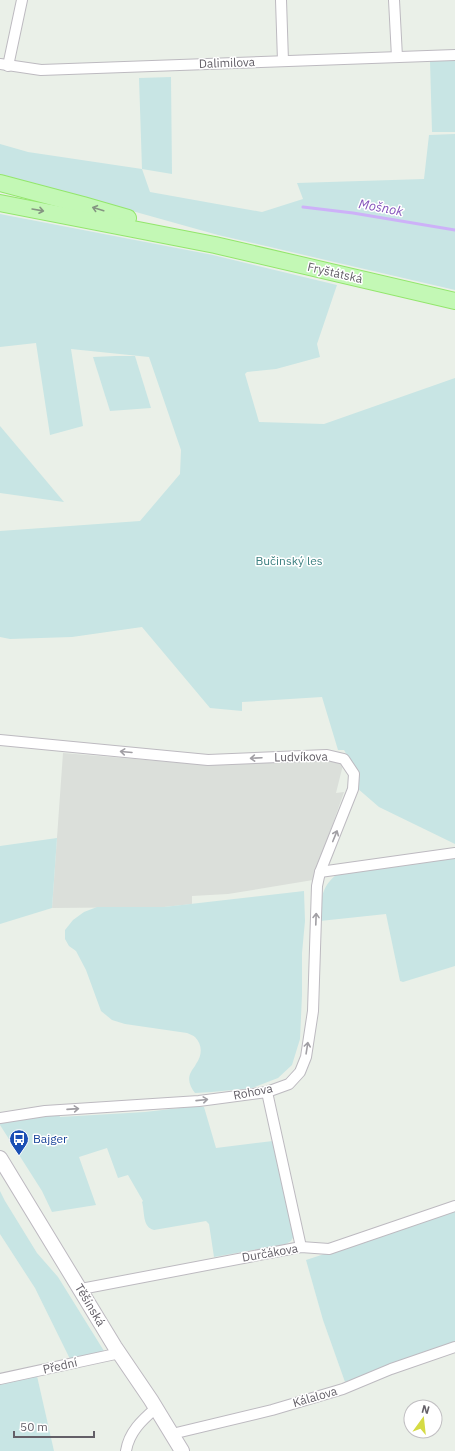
<svg xmlns="http://www.w3.org/2000/svg" width="455" height="1451" viewBox="0 0 455 1451" font-family="'IBM Plex Sans',sans-serif">
<style>
.industrial{fill:#dbdfda}
.green{fill:#c8e5e4}
.lines{fill:none;stroke-linecap:round;stroke-linejoin:round}
.stream{stroke:#cdb1f8;stroke-width:3}
.street-casing{stroke:#bdbac0;stroke-width:12}
.secondary-casing{stroke:#bdb9c0;stroke-width:16}
.primary-casing{stroke:#93e66c;stroke-width:18}
.street{stroke:#fff;stroke-width:10}
.secondary{stroke:#fff;stroke-width:14}
.primary{stroke:#c3f8b5;stroke-width:16}
.oneway{stroke:#859582}
.oneway2{stroke:#a19fa4}
.labels{text-anchor:middle;stroke-width:3;stroke-linejoin:round;paint-order:stroke}
.street-label{font-size:12px;fill:#635f67;stroke:#fff}
.park-label{font-size:12px;fill:#3d8081;stroke:#fff}
.transit-label{font-size:12px;fill:#164399;stroke:#fff;text-anchor:start}
.water-label{font-size:13px;font-style:italic;fill:#8454bb;stroke:#fff}
</style>
<rect width="100%" height="100%" fill="#eaf0e8"/>
<path class="industrial" d="M63,753L206,765L323,759L337,761L343,765L336,793L344,792L313,880L228,894L192,896V904L164,907L52,908Z"/>
<g class="green">
<path d="M455,60V132H432L430,61Z"/>
<path d="M171,77L172,174L142,169L150,192L262,212L303,199L297,183L424,179L429,135L455,134V290L218,235L0,174V144L28,152L142,169L139,78Z"/>
<path d="M0,214L213,255L337,285L317,344L320,357L276,369L247,372L245,374L259,422L324,424L455,378V844L379,807L357,788V773L344,750H338L322,697L242,702V711L210,708L142,627L72,637L10,639L0,637V531L140,521L180,474L181,450L149,357L71,349L83,426L50,435L36,343L0,347Z"/>
<path d="M116,356H135L151,408L110,411L93,357Z"/>
<path d="M0,426L64,502L0,493Z"/>
<path d="M57,838L52,908L0,924V846Z"/>
<path d="M455,856V966L403,982L400,981L386,914L320,921C321,902 320,888 336,875Z"/>
<path d="M304,891L305,921L302,953V995L300,1039L292,1065L278,1078L252,1088L212,1092L195,1093C190,1087 187,1079 191,1072C192,1069 195,1067 196,1064C202,1056 203,1045 195,1037C193,1035 189,1034 187,1033L125,1024L112,1020L101,1011L86,970L76,951L69,946L65,939V930L73,920L84,912L97,907H164Z"/>
<path d="M197,1106L204,1107L216,1148L273,1141L282,1177L280,1178H282L294,1236L291,1241L286,1244L214,1257L209,1224L206,1221L154,1230C142,1227 145,1212 142,1202L143,1201L128,1175L118,1178L107,1148L79,1157L96,1205L52,1212L42,1191L0,1125V1122L59,1114L60,1117L145,1112Z"/>
<path d="M0,1191L5,1201L37,1253L58,1277L104,1351L70,1359L35,1288L0,1234Z"/>
<path d="M455,1211V1342L345,1382L323,1320L306,1260Z"/>
<path d="M37,1376L54,1451H0V1384Z"/>
</g>
<g class="lines">
<path class="stream" d="M303,207L353,213L455,230"/>
<defs>
<g id="street">
<path d="M281,0L283,61"/>
<path d="M394,0L397,57"/>
<path d="M0,64L41,70L455,55"/>
<path d="M8,66L22,0"/>
<path d="M0,740L208,760L327,755L344,759L354,774L353,789L320,872L317,886L313,1011L306,1057L300,1072L289,1084L267,1092L199,1101L45,1111L0,1118"/>
<path d="M320,872L455,853"/>
<path d="M267,1092L301,1247"/>
<path d="M81,1289L301,1247L329,1249L455,1206"/>
<path d="M0,1379L120,1353"/>
<path d="M172,1434L272,1410L343,1389L391,1369L455,1347"/>
<path d="M126,1451C129,1432 142,1420 156,1408"/>
</g>
<path id="secondary" d="M0,1158L115,1347L151,1400L182,1451"/>
<g id="primary">
<path d="M0,183L83,205L128,218"/>
<path d="M0,203L215,245L455,301"/>
</g>
</defs>
<use href="#street" class="street-casing"/>
<use href="#secondary" class="secondary-casing"/>
<use href="#primary" class="primary-casing"/>
<use href="#street" class="street"/>
<use href="#secondary" class="secondary"/>
<use href="#primary" class="primary"/>
</g>
<defs><path id="oneway-shaft" d="M-6 0H5M1.5-3L5.5 0L1.5 3" fill="none" stroke-width="1.6" stroke-linecap="round" stroke-linejoin="round"/></defs>
<g class="oneway">
<use href="#oneway-shaft" transform="translate(98 209) rotate(-163)"/>
<use href="#oneway-shaft" transform="translate(38 210) rotate(10)"/>
</g>
<g class="oneway2">
<use href="#oneway-shaft" transform="translate(126 752) rotate(-175)"/>
<use href="#oneway-shaft" transform="translate(256 758) rotate(177)"/>
<use href="#oneway-shaft" transform="translate(335 836) rotate(-68)"/>
<use href="#oneway-shaft" transform="translate(316 919) rotate(-88)"/>
<use href="#oneway-shaft" transform="translate(307 1048) rotate(-81)"/>
<use href="#oneway-shaft" transform="translate(202 1100) rotate(-6)"/>
<use href="#oneway-shaft" transform="translate(73 1109) rotate(-4)"/>
</g>
<defs>
<symbol id="bus-pin" viewBox="-11 -11 22 30"><path d="M0 17L-7.5 6A9.5 9.5 0 1 1 7.5 6Z" fill="#1a4fb4" stroke="#fff"/><path d="M-5-6H5V4H4V6H2V4H-2V6H-4V4H-5ZM-3.5-4V0h7V-4ZM-3.5 1.2v1.5H-2V1.2ZM2 1.2v1.5H3.5V1.2Z" fill="#fff"/></symbol>
</defs>
<g fill-rule="evenodd">
<use href="#bus-pin" x="8" y="1128" width="22" height="30"/>
</g>
<g class="labels">
<g class="street-label">
<text transform="translate(227 63) rotate(-2)" y="4">Dalimilova</text>
<text transform="translate(335 273) rotate(13)" y="4">Fryštátská</text>
<text transform="translate(301 757) rotate(-1)" y="4">Ludvíkova</text>
<text transform="translate(253 1092) rotate(-11)" y="4">Rohova</text>
<text transform="translate(270 1253) rotate(-10)" y="4">Durčákova</text>
<text transform="translate(90 1305) rotate(59)" y="4">Těšínská</text>
<text transform="translate(60 1366) rotate(-13)" y="4">Přední</text>
<text transform="translate(315 1397) rotate(-16)" y="4">Kálalova</text>
</g>
<g class="park-label">
<text x="289" y="565">Bučinský les</text>
</g>
<g class="transit-label">
<text x="33" y="1143">Bajger</text>
</g>
<g class="water-label">
<text transform="translate(381 207) rotate(10)" y="5">Mošnok</text>
</g>
</g>
<g transform="translate(423 1419) rotate(15)"><circle r="19" fill="#ffffff" stroke="#c1bfc2"/>
<path d="M0-3L7 15L0 10L-7 15Z" fill="#d5db44"/>
<text y="-6" font-size="11" font-weight="bold" text-anchor="middle" fill="#635f67">N</text>
</g>
<path d="M14 1431v6h80v-6" fill="none" stroke="#635f67" stroke-width="2"/>
<text x="20" y="1431" font-size="12" fill="#635f67" stroke="#ffffff" stroke-width="3" paint-order="stroke">50 m</text>
</svg>
